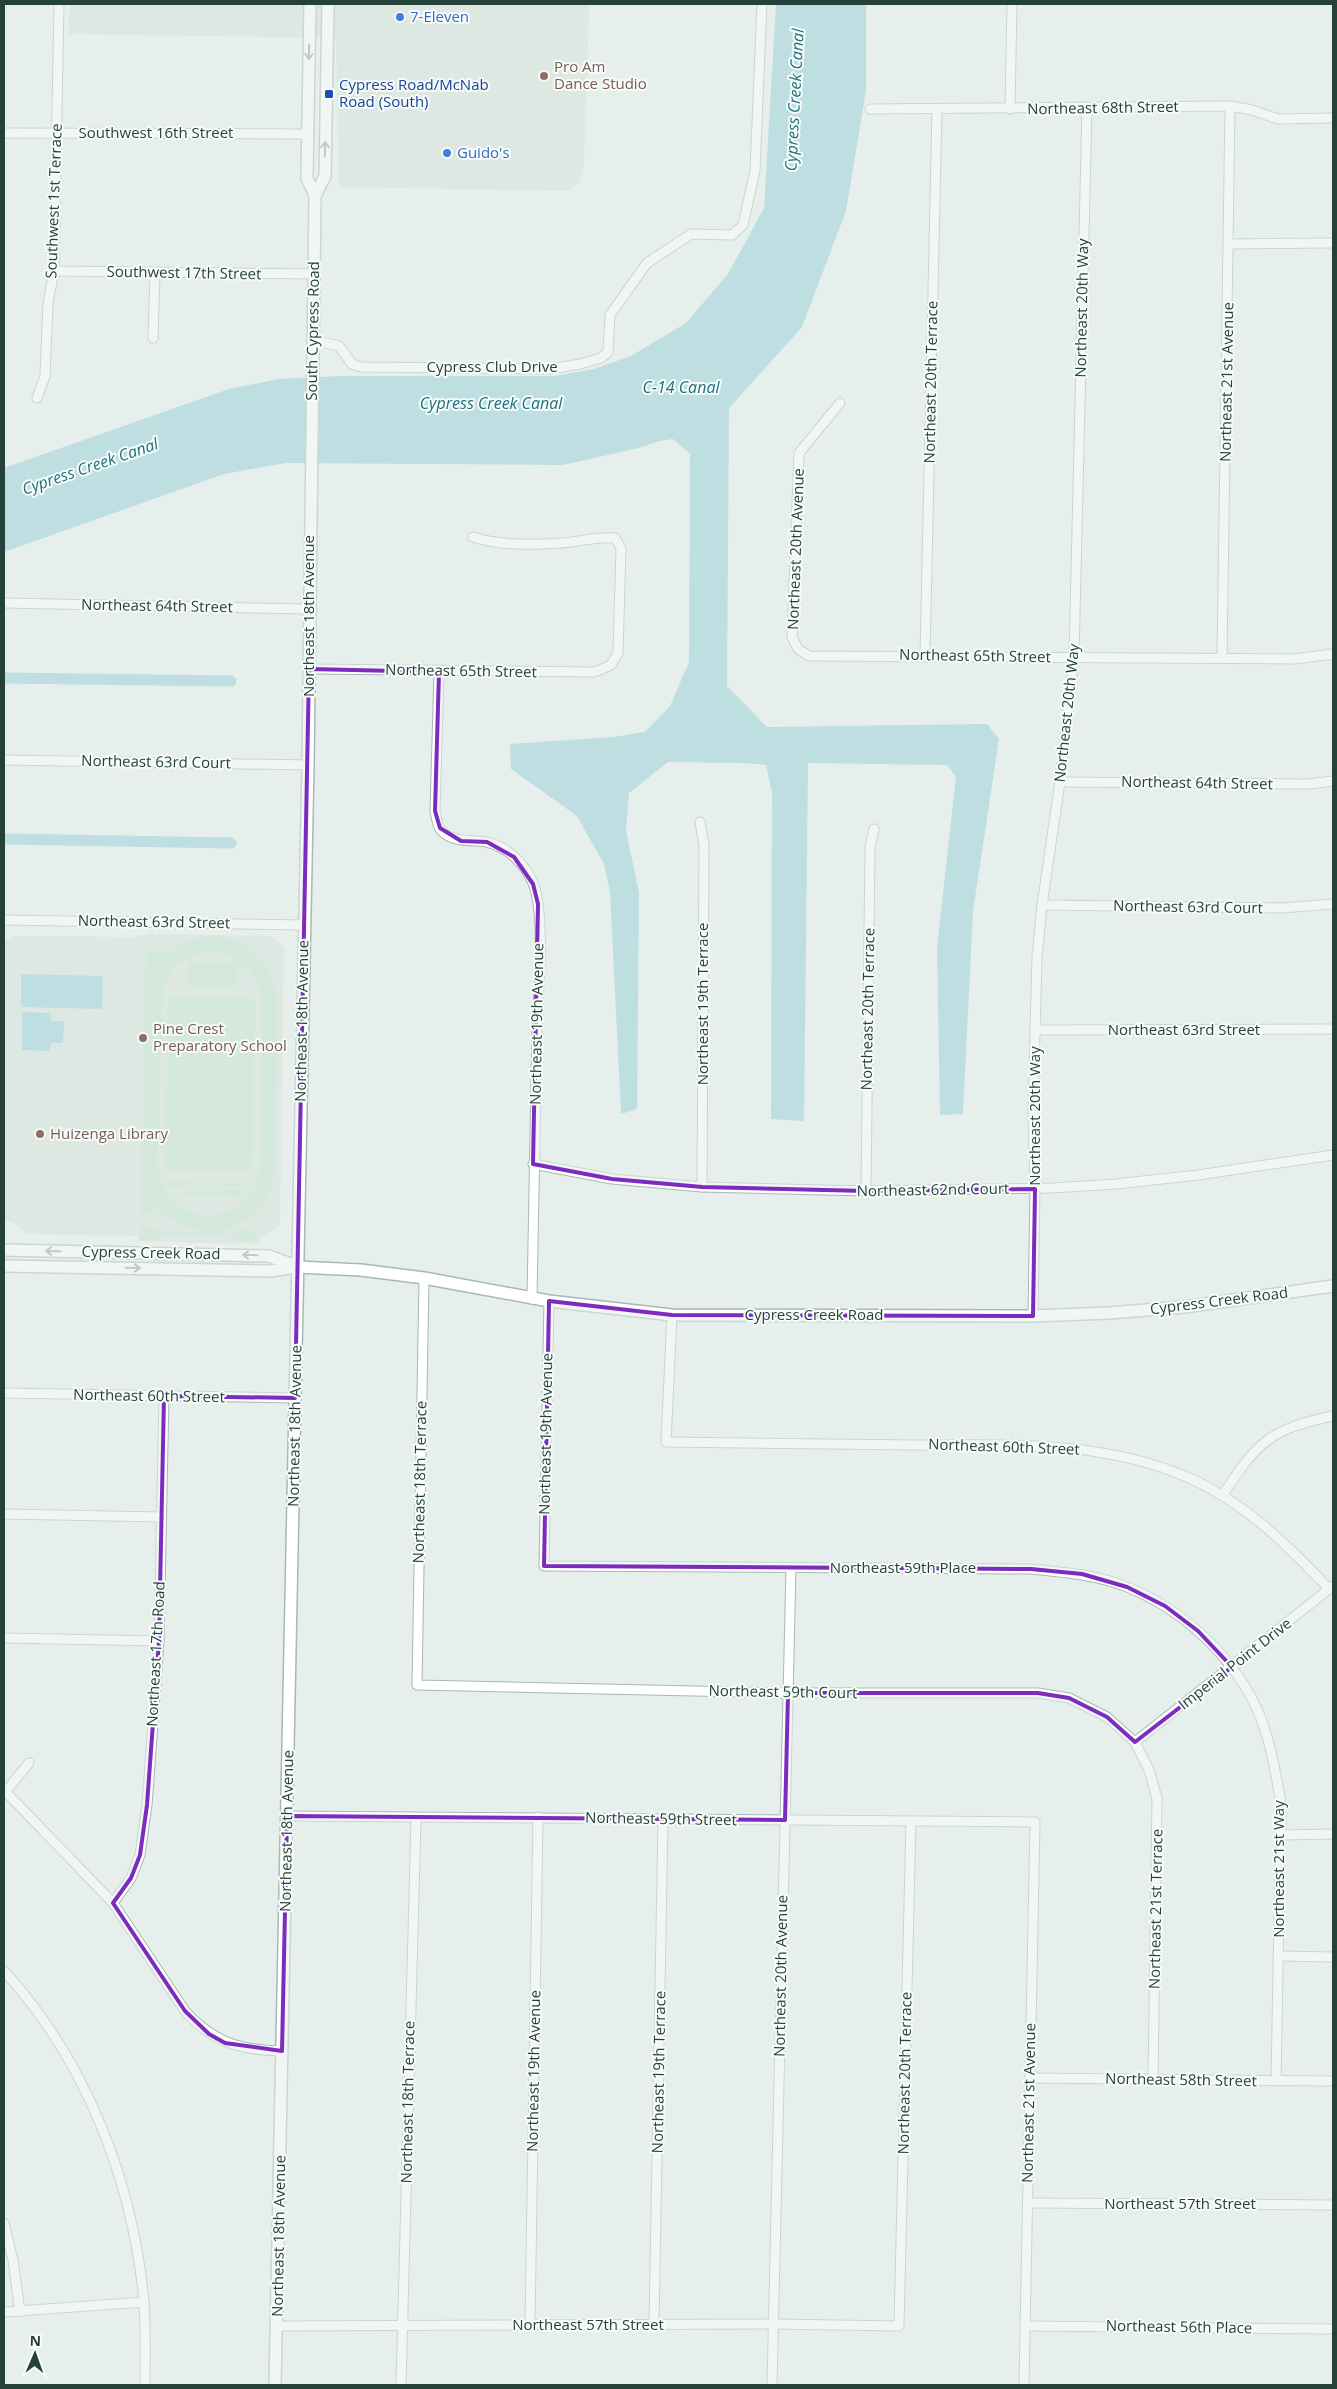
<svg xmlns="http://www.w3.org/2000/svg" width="1337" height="2389" viewBox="0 0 1337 2389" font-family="'Open Sans',sans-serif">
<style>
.built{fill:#d4dfda}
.green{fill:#bfe0c8;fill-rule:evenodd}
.water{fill:#8ec9d4}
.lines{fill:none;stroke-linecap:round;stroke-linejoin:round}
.canal{stroke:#8ec9d4;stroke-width:11}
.minor-casing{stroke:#a8b8b2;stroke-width:11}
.tertiary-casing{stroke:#a8b8b2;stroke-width:14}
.minor{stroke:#fff;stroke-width:9}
.tertiary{stroke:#fff;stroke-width:11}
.oneway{stroke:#92a09c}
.marked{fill:none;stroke:#7b2cbf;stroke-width:4;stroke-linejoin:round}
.shop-dot{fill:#3f7fe0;stroke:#f7fbf9;stroke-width:2}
.education-dot{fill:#8d6e63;stroke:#f7fbf9;stroke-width:2}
.transit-dot{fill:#1a4fb4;stroke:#f7fbf9;stroke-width:2}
.labels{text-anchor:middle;stroke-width:4;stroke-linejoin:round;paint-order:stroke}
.shop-label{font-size:15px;fill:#366cbe;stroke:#f7fbf9;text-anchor:start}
.education-label{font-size:15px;fill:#785e54;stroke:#f7fbf9;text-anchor:start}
.transit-label{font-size:15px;fill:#164399;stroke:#f7fbf9;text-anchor:start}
.street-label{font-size:15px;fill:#24423a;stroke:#f7fbf9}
.water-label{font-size:16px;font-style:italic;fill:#1c6f80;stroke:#f7fbf9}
</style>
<rect width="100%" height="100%" fill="#e6efeb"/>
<g class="built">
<path d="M70,4H588L589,12L584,164L580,182L569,191L339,187L336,38L68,34Z"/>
<path d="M152,934L272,936L284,948L280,1224L255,1244L138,1241V1236L27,1234L12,1222H4V940H10L12,936L132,937Z"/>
</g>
<g class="green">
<path d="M211,936C249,939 274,964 278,1001L275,1170C269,1230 198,1253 158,1207L157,1214H141L146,951H162V958C177,944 191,938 211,936ZM211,951C241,954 259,973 262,1002L260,1169L256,1185L167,1181V1187H255C237,1222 189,1225 167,1193L245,1197V1190L166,1192L159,1176L158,1163L162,993C168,968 185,954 211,951Z"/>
<path d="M187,962H238L237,988L187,987Z"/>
<path d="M168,996L255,998L252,1171L165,1170Z"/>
<path d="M140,1227H158L159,1231L239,1233V1229L255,1230V1242H239V1237L159,1235L158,1240H140Z"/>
</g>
<g class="water">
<path d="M776,4H866V90L846,211L802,327L729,408L727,686L767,727L987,724L999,739L973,911L963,1114L940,1115L937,948L956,777L947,765L808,763L804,1121L771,1119L772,793L766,765L743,763L668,762L629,793L626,831L639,893L637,1109L621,1114L610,892L604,864L577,816L511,769L510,744L613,737L645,732L670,706L689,662L690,454L673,439L659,441L639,448L563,465L286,463L224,474L4,552V468L229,389L279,379L341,376H555L594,369L631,356L686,323L728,274L764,208Z"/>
<path d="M21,974L103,976L102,1009L21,1007Z"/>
<path d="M22,1012L51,1013V1021H64L63,1043H51L50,1051L22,1050Z"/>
</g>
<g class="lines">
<g class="canal">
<path d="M4,678L231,681"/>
<path d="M4,839L231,843"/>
</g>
<defs>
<g id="minor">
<path d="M870,109L1230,106L1252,110L1278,119L1333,118"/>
<path d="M1010,109L1012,4"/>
<path d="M4,133L308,134"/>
<path d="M1229,244L1333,243"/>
<path d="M54,271L314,274"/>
<path d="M153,338L155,273"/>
<path d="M312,340L339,346L352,364L361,367L550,369L580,364L601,358L608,352L610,315L647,263L691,234L732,235L743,225L755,171L762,4"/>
<path d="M37,398L45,376L48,303L54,271L59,4"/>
<path d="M840,403L799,453L792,637L798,649L809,656L1295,659L1333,654"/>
<path d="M4,603L310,609"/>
<path d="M925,656L937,109"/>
<path d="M1222,657L1230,106"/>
<path d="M309,669L595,672L611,665L618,653L621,548L615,538C597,536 579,542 561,543C533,545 500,546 473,537"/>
<path d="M439,672L435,811C436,816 437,824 440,829C452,844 470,839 486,842C507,846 525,864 533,883C546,915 538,993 537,1030C535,1119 533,1209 532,1299"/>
<path d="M4,760L308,765"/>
<path d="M1060,782L1309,784L1333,781"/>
<path d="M700,822L704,845L702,1187"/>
<path d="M1042,905L1282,908L1333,904"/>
<path d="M4,920L304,925"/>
<path d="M1035,1030L1333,1029"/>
<path d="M533,1164L612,1179L702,1187L866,1191L1052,1188L1116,1184L1198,1175L1333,1155"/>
<path d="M866,1191L870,848L874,829"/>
<path d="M424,1278L417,1685L788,1693H1038L1069,1698L1107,1717L1135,1742L1149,1770L1157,1798L1153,2080"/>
<path d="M549,1301L544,1566L1031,1569C1063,1572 1097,1575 1127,1587C1189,1612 1245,1667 1265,1730C1273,1755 1277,1779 1281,1804L1276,2081"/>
<path d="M672,1315L666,1442C749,1443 832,1444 915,1445C1008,1445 1101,1440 1187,1477C1243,1501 1288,1545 1329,1589"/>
<path d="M1033,1316L1035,1189L1033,1111L1037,957L1042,905L1060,782L1074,657L1087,108"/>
<path d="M4,1393L295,1398"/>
<path d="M1223,1495C1257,1442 1270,1429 1333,1416"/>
<path d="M4,1514L161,1517"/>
<path d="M4,1638L159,1641"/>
<path d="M1135,1742L1333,1586"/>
<path d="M4,1790L113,1903L185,2011C214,2043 240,2050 282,2051"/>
<path d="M6,1791L29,1763"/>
<path d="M287,1816L1035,1822L1024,2385"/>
<path d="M1280,1835L1333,1834"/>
<path d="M113,1903L131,1878L140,1855L147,1805L159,1641L164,1396"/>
<path d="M1279,1956L1333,1957"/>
<path d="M4,1971C86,2060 133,2182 144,2302C146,2329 145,2358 145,2385"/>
<path d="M1030,2078L1333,2081"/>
<path d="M1028,2203L1333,2205"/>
<path d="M4,2223L13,2260L20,2312"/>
<path d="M4,2312L144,2302"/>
<path d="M530,2325L538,1817"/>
<path d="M654,2325L663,1819"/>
<path d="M277,2326L773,2324L899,2326L911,1821"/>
<path d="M1026,2326L1333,2329"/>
<path d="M401,2385L416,1819"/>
<path d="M772,2385L791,1568"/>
</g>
<g id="tertiary">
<path d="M310,4L307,178L315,196"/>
<path d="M4,1250L269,1256L296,1266"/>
<path d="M4,1266L269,1271L297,1267L361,1270L424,1278L549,1301L672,1315L1033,1316L1109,1313L1184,1307L1333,1286"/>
<path d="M275,2385L308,765L315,196L325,176L328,4"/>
</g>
</defs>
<use href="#minor" class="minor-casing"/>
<use href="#tertiary" class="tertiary-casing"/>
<use href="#minor" class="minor"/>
<use href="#tertiary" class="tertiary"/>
</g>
<defs><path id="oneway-shaft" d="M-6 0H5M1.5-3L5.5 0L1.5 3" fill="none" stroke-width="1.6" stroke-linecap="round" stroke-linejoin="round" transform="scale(1.25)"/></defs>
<g class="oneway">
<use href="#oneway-shaft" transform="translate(309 52) rotate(91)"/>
<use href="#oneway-shaft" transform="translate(325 149) rotate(-89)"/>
<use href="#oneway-shaft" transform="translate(53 1251) rotate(-179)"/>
<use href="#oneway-shaft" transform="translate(250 1255) rotate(-179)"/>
<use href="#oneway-shaft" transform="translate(133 1268) rotate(1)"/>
</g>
<path d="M0 0H1337V2389H0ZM309,669L439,672L435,811L440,828L461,841L487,842L514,857L533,884L538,904L533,1164L612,1179L702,1187L866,1191L1035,1189L1033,1316L672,1315L549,1301L544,1566L1031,1569L1082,1574L1127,1587L1165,1606L1198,1631L1232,1667L1135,1742L1107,1717L1069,1698L1038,1693H788L785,1820L287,1816L282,2051L225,2043L209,2034L185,2011L113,1903L131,1878L140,1855L147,1805L159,1641L164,1396L295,1398Z" fill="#e6efeb" fill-opacity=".55" fill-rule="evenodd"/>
<path class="marked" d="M309,669L439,672L435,811L440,828L461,841L487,842L514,857L533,884L538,904L533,1164L612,1179L702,1187L866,1191L1035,1189L1033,1316L672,1315L549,1301L544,1566L1031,1569L1082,1574L1127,1587L1165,1606L1198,1631L1232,1667L1135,1742L1107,1717L1069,1698L1038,1693H788L785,1820L287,1816L282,2051L225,2043L209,2034L185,2011L113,1903L131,1878L140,1855L147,1805L159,1641L164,1396L295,1398Z"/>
<g class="shop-dot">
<circle cx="400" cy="17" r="5"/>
<circle cx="447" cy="153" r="5"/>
</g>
<g class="education-dot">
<circle cx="544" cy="76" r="5"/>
<circle cx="143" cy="1038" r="5"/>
<circle cx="40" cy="1134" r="5"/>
</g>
<rect class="transit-dot" x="324" y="89" width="10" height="10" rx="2.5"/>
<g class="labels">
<g class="shop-label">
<text x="410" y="22">7-Eleven</text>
<text x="457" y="158">Guido's</text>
</g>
<g class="education-label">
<text x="554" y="72">Pro Am<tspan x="554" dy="17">Dance Studio</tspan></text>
<text x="153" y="1034">Pine Crest<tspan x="153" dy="17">Preparatory School</tspan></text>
<text x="50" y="1139">Huizenga Library</text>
</g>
<g class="transit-label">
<text x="339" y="90">Cypress Road/McNab<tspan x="339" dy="17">Road (South)</tspan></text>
</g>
<g class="street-label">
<text transform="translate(1103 108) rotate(-1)" y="5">Northeast 68th Street</text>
<text x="156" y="138">Southwest 16th Street</text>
<text transform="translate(54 201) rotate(-88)" y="5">Southwest 1st Terrace</text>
<text transform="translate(184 273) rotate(1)" y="5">Southwest 17th Street</text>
<text transform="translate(1082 308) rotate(-89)" y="5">Northeast 20th Way</text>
<text transform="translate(313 331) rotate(-89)" y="5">South Cypress Road</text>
<text x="492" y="372">Cypress Club Drive</text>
<text transform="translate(931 382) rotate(-89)" y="5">Northeast 20th Terrace</text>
<text transform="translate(1227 382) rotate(-89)" y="5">Northeast 21st Avenue</text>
<text transform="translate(796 549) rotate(-88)" y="5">Northeast 20th Avenue</text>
<text transform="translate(157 606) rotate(1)" y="5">Northeast 64th Street</text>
<text transform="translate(309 616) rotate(-90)" y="5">Northeast 18th Avenue</text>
<text transform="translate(975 656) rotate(1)" y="5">Northeast 65th Street</text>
<text transform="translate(461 671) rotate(1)" y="5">Northeast 65th Street</text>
<text transform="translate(1067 713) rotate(-84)" y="5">Northeast 20th Way</text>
<text transform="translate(156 762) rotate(1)" y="5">Northeast 63rd Court</text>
<text transform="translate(1197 783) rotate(1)" y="5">Northeast 64th Street</text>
<text transform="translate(1188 907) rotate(1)" y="5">Northeast 63rd Court</text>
<text transform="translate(154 922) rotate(1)" y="5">Northeast 63rd Street</text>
<text transform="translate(703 1004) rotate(-90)" y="5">Northeast 19th Terrace</text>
<text transform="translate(868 1009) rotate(-89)" y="5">Northeast 20th Terrace</text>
<text transform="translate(302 1021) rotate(-89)" y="5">Northeast 18th Avenue</text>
<text transform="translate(537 1024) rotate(-89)" y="5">Northeast 19th Avenue</text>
<text x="1184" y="1035">Northeast 63rd Street</text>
<text transform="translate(1035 1116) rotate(-90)" y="5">Northeast 20th Way</text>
<text transform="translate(933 1190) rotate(-1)" y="5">Northeast 62nd Court</text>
<text transform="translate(151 1253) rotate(1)" y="5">Cypress Creek Road</text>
<text transform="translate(1219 1301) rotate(-7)" y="5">Cypress Creek Road</text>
<text x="814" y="1320">Cypress Creek Road</text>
<text transform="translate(149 1396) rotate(1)" y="5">Northeast 60th Street</text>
<text transform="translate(295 1426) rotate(-89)" y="5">Northeast 18th Avenue</text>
<text transform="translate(546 1434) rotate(-89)" y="5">Northeast 19th Avenue</text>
<text transform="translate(1004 1447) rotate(2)" y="5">Northeast 60th Street</text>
<text transform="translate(420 1482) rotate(-89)" y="5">Northeast 18th Terrace</text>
<text x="903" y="1573">Northeast 59th Place</text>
<text transform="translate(156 1654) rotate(-87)" y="5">Northeast 17th Road</text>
<text transform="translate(1235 1664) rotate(-38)" y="5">Imperial Point Drive</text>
<text transform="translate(783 1692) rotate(1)" y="5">Northeast 59th Court</text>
<text transform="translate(661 1819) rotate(1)" y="5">Northeast 59th Street</text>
<text transform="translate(287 1831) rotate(-89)" y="5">Northeast 18th Avenue</text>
<text transform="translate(1279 1869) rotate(-90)" y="5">Northeast 21st Way</text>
<text transform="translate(1156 1909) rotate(-89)" y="5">Northeast 21st Terrace</text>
<text transform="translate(781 1976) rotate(-89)" y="5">Northeast 20th Avenue</text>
<text transform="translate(534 2071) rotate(-89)" y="5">Northeast 19th Avenue</text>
<text transform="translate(659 2072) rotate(-89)" y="5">Northeast 19th Terrace</text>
<text transform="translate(905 2073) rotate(-89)" y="5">Northeast 20th Terrace</text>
<text transform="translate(1181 2080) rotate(1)" y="5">Northeast 58th Street</text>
<text transform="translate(408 2102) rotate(-89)" y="5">Northeast 18th Terrace</text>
<text transform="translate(1029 2103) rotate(-89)" y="5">Northeast 21st Avenue</text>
<text x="1180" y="2209">Northeast 57th Street</text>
<text transform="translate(279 2236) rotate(-89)" y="5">Northeast 18th Avenue</text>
<text x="588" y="2330">Northeast 57th Street</text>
<text transform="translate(1179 2327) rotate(1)" y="5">Northeast 56th Place</text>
</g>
<g class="water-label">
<text transform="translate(794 100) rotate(-87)" y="6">Cypress Creek Canal</text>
<text x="681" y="393">C-14 Canal</text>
<text x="491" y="409">Cypress Creek Canal</text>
<text transform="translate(90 466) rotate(-19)" y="6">Cypress Creek Canal</text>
</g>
</g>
<rect width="1337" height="2389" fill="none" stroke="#24423a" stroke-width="10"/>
<g transform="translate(35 2354) rotate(2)" stroke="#f7fbf9" stroke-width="4" paint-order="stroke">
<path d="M0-4L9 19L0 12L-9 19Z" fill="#24423a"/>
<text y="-8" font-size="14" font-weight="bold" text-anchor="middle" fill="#24423a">N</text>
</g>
</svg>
